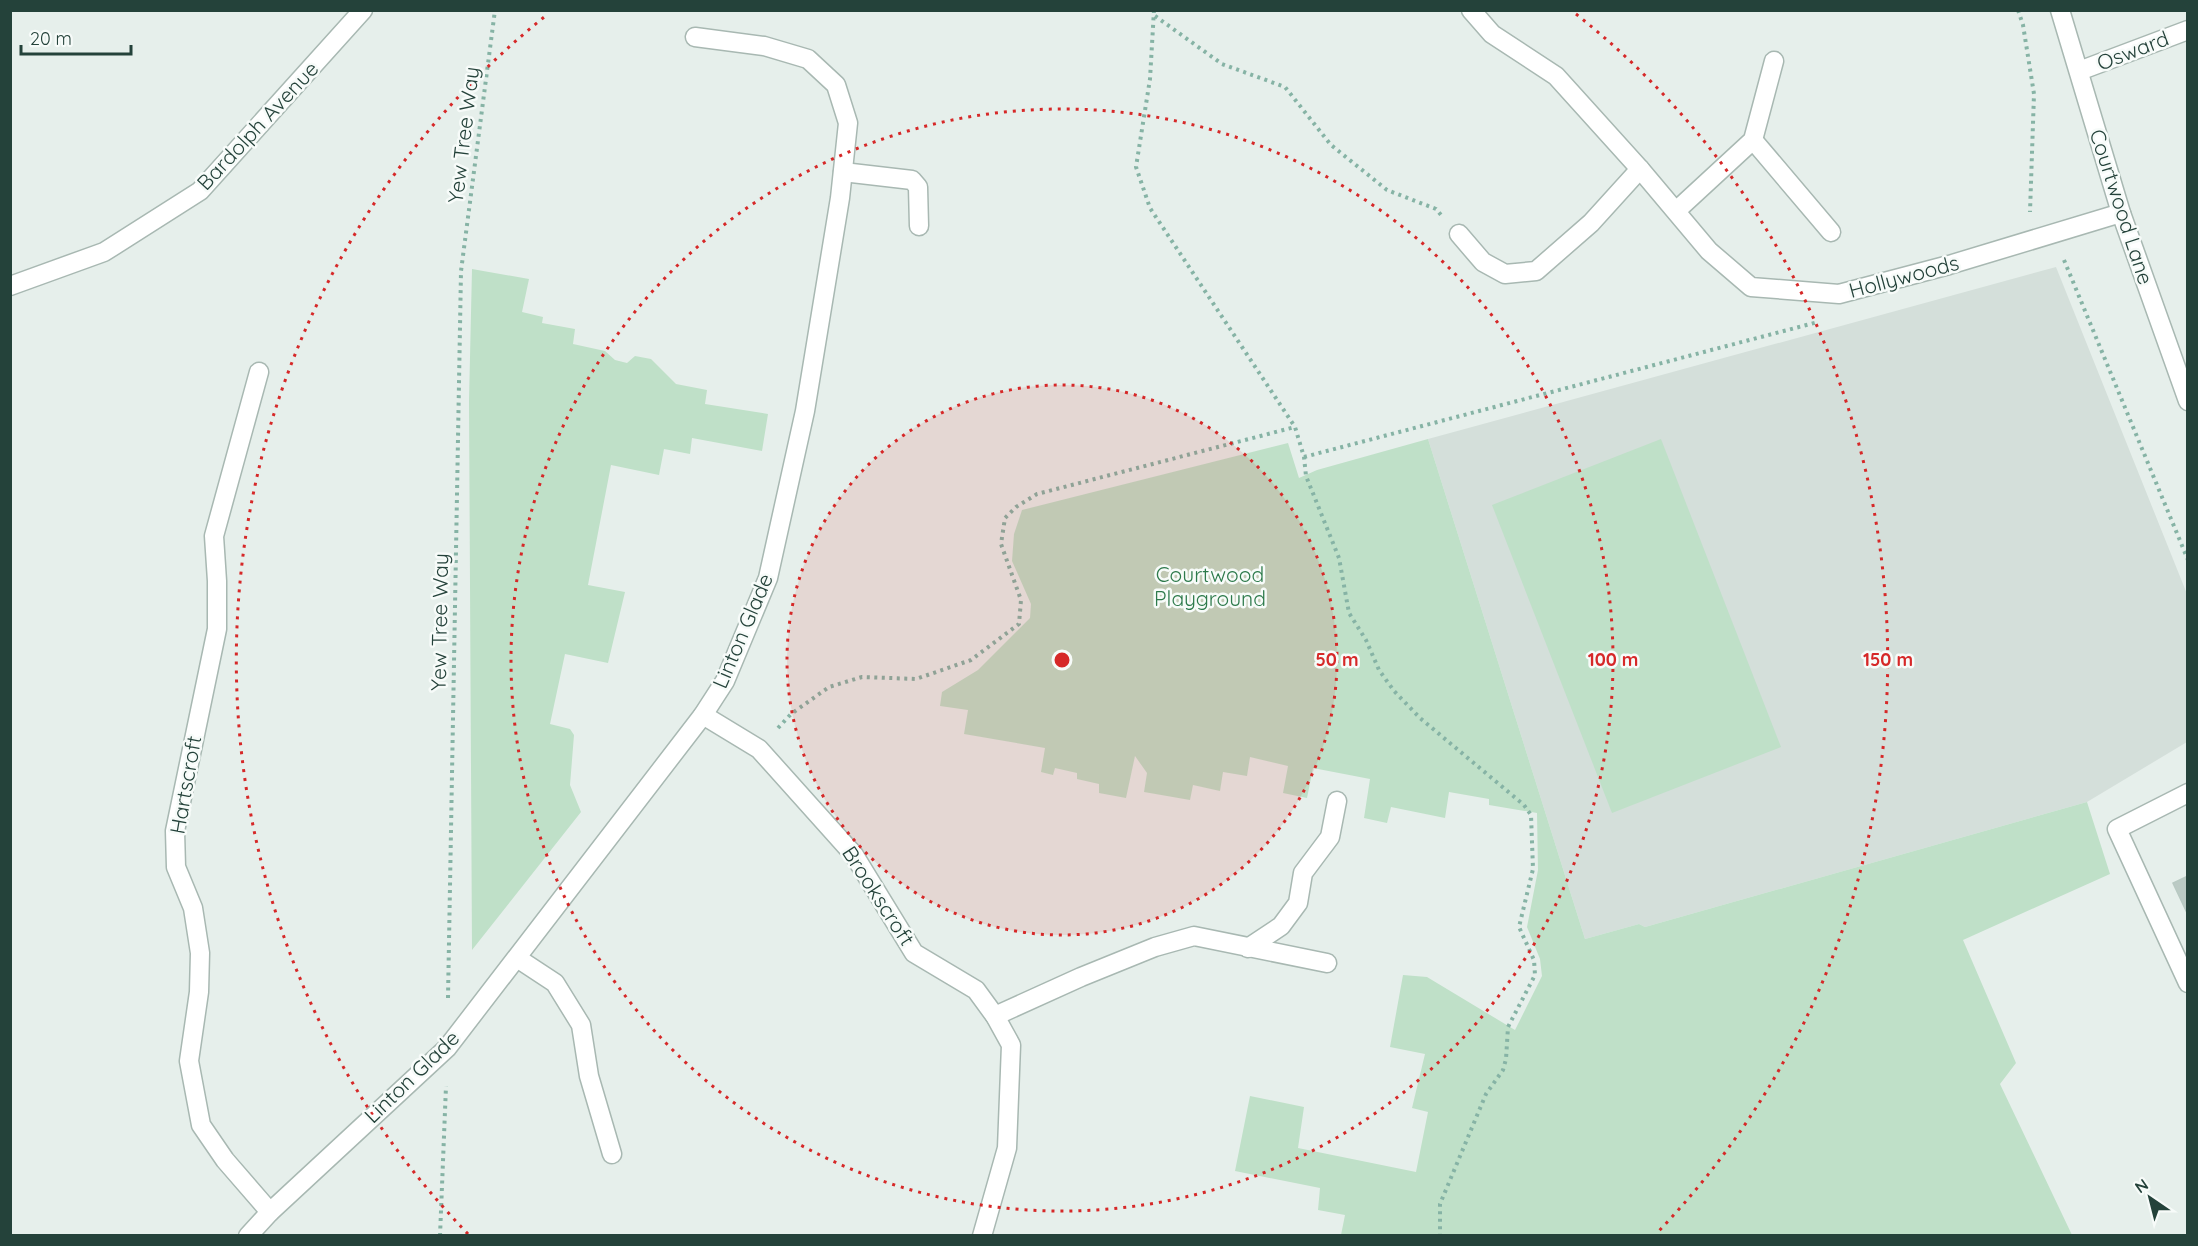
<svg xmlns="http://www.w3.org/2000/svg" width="2198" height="1246" viewBox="0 0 2198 1246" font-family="Quicksand,sans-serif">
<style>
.built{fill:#d4dfda}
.green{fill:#bfe0c8}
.building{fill:#bbcac4;stroke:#b8c9c2;stroke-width:1.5}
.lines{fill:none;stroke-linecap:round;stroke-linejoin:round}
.minor-casing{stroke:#a8b8b2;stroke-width:21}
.path{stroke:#86b3a5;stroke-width:4;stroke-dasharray:3 4.5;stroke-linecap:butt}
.minor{stroke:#fff;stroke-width:18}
.ring{fill:none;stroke:#d62828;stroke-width:3;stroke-dasharray:3 6}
.labels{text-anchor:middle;stroke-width:5;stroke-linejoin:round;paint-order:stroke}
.street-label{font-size:21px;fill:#24423a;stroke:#f7fbf9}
.park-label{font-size:21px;fill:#2d7a4b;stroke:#f7fbf9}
.centre{fill:#d62828;stroke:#f7fbf9;stroke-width:3}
.ring-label{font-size:18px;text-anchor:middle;font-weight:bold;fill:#d62828;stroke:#f7fbf9;stroke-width:5;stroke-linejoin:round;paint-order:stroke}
</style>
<rect width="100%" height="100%" fill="#e6efeb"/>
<path class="built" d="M2056,267L2187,594V742L2087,802L1645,927L1639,924L1585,939L1428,439Z"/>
<g class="green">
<path d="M472,269L529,279L522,312L543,317L542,323L575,329L573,344L605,351L615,360L627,363L635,356L651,359L676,384L707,390L705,404L768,414L762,451L692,438L690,454L664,449L659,475L611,465L588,585L625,592L608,663L565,654L550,724L570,729L574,735L570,785L581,812L472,950L469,401Z"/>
<path d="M1428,439L1585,939L1639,924L1645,927L2087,802L2110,874L1963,940L2016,1063L2000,1084L2072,1235H1341L1345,1215L1318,1210L1320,1188L1235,1171L1250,1096L1304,1107L1298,1148L1416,1172L1428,1112L1412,1108L1425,1054L1390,1047L1403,975L1427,977L1515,1030L1542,976L1540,959L1527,927L1538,870L1537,813L1489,805V799L1449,792L1445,818L1391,807L1387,823L1364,818L1370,779L1313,768L1307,798L1283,793L1288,766L1250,757L1247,776L1223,772L1220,791L1193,785L1190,800L1144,792L1147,773L1135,756L1126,798L1099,793V784L1077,779V773L1055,768L1053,775L1041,772L1045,748L964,734L968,710L940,706L942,692L978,670L1030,618L1031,604L1012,561L1014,534L1022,510L1288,443L1299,478L1317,470Z"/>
<path d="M1661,439L1781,747L1612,813L1492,505Z"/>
</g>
<path class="building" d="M2188,876V915L2173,883Z"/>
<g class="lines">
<defs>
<g id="minor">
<path d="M1471,10L1492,34L1556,76L1640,169L1709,251L1751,287L1839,294L1949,265L2121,213"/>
<path d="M2060,10L2121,213L2188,401"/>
<path d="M2079,71L2188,30"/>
<path d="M1753,140L1831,232"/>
<path d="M843,172L912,180L918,187L919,226"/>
<path d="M1676,211L1753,140L1774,61"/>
<path d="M1459,234L1483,262L1505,274L1536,271L1591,223L1640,169"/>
<path d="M10,286L104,252L200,191L363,10"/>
<path d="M259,372L214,536L217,581V629L175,831L176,867L193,908L200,953L199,992L189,1061L201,1125L225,1160L270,1212"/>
<path d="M703,715L759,749L854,855L914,953L976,990L995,1016L1011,1045L1007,1148L982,1236"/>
<path d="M2188,793L2117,829L2188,983"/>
<path d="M1248,948L1281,926L1298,903L1303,873L1330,837L1337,801"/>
<path d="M517,958L555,983L581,1025L589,1076L612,1154"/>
<path d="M995,1016L1081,977L1155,947L1194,936L1327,963"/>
<path d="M248,1236L270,1212L447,1048L703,715L725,681L768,578L805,411L840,198L848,123L836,85L808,59L764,46L695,37"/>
</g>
</defs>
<use href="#minor" class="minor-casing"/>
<g class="path">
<path d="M1154,10L1150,79L1136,167L1150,208L1295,427L1304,457L1306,476L1339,558L1349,613L1366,640L1379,670L1394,691L1420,718L1524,805L1531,815L1533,869L1519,927L1534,960L1535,975L1508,1027L1506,1059L1503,1070L1486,1094L1440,1204V1236"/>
<path d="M2018,10L2023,25L2034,94L2030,212"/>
<path d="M1155,16L1222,64L1285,87L1331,145L1387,190L1436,209L1441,215"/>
<path d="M2064,260L2188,560"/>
<path d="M1304,457L1818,322"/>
<path d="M778,728L791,714L829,687L862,677L916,679L971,660L1019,624L1021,600L1001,544L1005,518L1016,507L1037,494L1295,427"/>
<path d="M448,998L461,271L495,10"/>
<path d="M440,1236L446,1086"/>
</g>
<use href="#minor" class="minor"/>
</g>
<circle cx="1062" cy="660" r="275" fill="#d62828" fill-opacity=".12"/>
<g class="ring">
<circle cx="1062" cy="660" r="275"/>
<circle cx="1062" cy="660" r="551"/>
<path d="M468 1234A826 826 0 0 1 548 14M1576 14A826 826 0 0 1 1656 1234"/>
</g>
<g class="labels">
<g class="street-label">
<text transform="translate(2133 51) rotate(-21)" y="7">Osward</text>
<text transform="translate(258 126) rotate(-47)" y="7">Bardolph Avenue</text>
<text transform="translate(464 135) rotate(-83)" y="7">Yew Tree Way</text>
<text transform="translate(2121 207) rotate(72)" y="7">Courtwood Lane</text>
<text transform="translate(1904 277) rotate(-15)" y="7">Hollywoods</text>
<text transform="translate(440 622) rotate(-89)" y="7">Yew Tree Way</text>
<text transform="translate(743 631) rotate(-67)" y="7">Linton Glade</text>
<text transform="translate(186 785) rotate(-80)" y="7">Hartscroft</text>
<text transform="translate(878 896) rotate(57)" y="7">Brookscroft</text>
<text transform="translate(412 1077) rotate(-44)" y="7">Linton Glade</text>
</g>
<g class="park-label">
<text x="1210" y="582">Courtwood<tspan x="1210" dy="24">Playground</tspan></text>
</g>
</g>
<circle cx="1062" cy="660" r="9" class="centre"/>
<g class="ring-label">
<text x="1337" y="666">50 m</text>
<text x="1613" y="666">100 m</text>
<text x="1888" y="666">150 m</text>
</g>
<rect width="2198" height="1246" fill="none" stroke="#24423a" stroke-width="24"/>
<g transform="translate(2150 1198) rotate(325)" stroke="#f7fbf9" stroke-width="4.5" paint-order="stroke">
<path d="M0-4.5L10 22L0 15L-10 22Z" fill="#24423a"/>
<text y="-9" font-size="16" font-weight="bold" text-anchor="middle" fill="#24423a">N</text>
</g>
<path d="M21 45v9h110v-9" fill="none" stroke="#24423a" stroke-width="3"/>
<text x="30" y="45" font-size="18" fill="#24423a" stroke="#f7fbf9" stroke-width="4.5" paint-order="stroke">20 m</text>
</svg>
